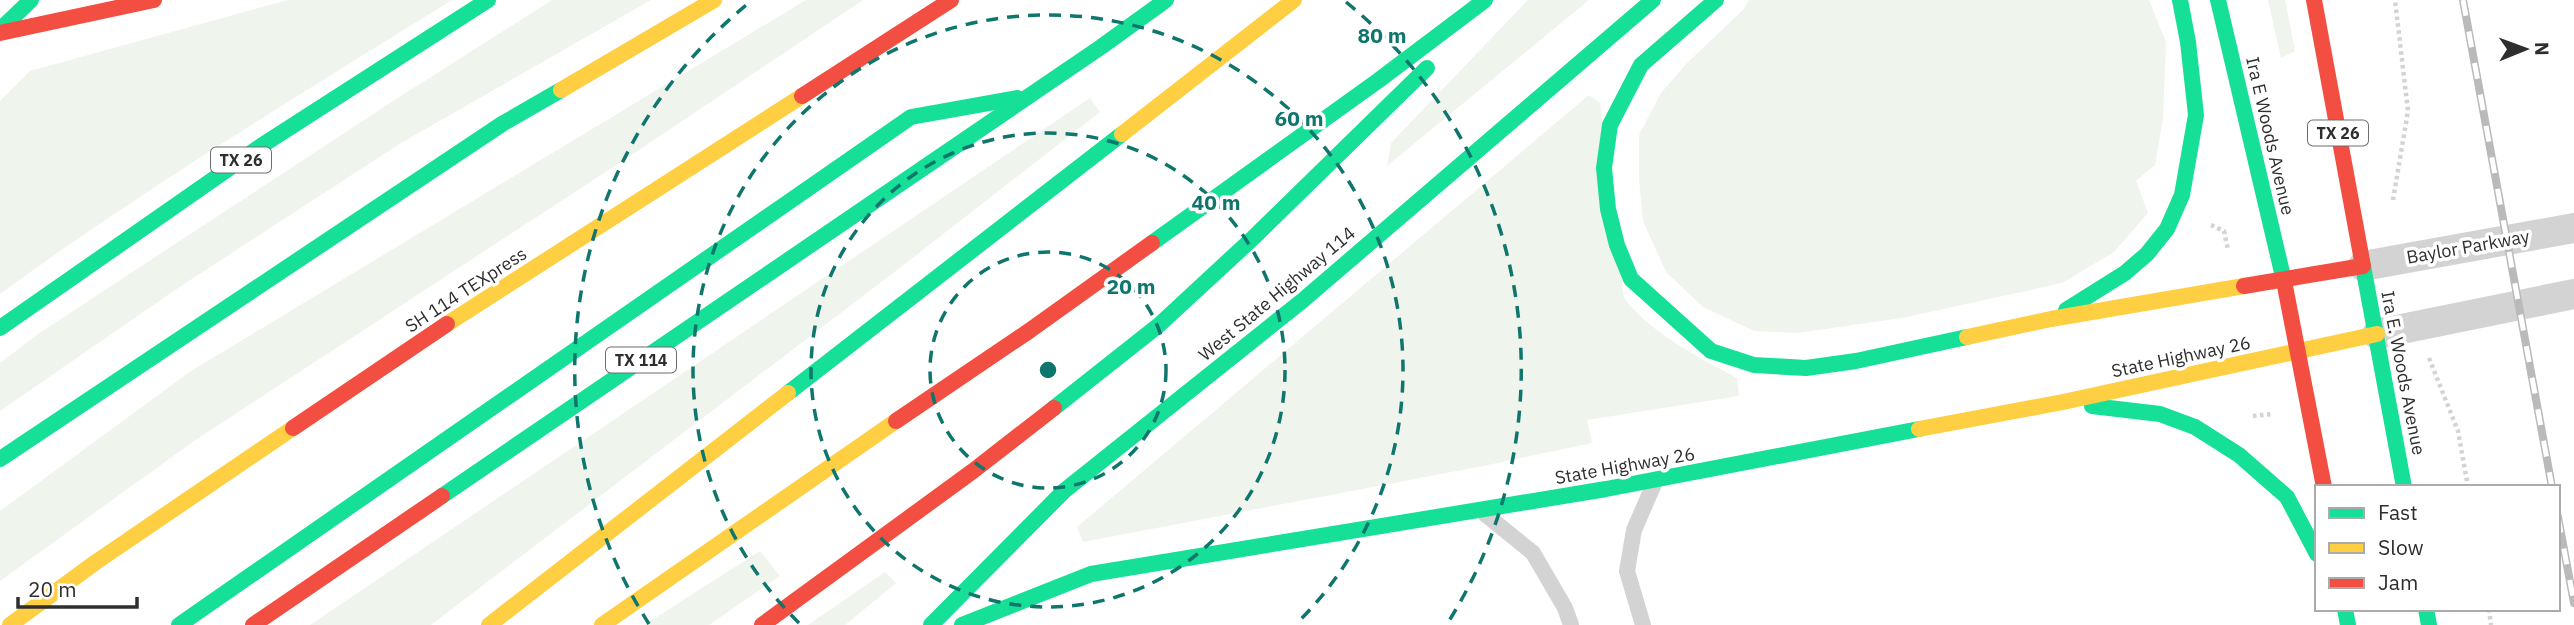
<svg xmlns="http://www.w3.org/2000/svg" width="2574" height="625" viewBox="0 0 2574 625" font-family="'IBM Plex Sans',sans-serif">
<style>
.green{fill:#eff4ec}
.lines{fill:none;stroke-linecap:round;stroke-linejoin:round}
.path{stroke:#d3d3d3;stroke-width:4.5;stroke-dasharray:3.5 3.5;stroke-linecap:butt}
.lane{stroke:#d3d3d3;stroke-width:16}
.street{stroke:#d3d3d3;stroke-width:30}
.fast{stroke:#16e098;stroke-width:16}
.slow{stroke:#ffcf43;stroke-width:16}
.jam{stroke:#f24e42;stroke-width:16}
.rail-casing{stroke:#bababa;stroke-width:8}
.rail{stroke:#fff;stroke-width:5;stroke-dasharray:16;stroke-linecap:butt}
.ring{fill:none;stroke:#0f766e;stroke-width:3.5;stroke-dasharray:12 9}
.labels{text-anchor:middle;stroke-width:7;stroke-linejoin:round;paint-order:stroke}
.shield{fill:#fff;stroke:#6d6d6d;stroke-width:2}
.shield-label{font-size:16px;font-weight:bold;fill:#2e2e2e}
.street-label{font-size:18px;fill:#2e2e2e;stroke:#fff}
.centre{fill:#0f766e;stroke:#fff;stroke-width:3.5}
.ring-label{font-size:21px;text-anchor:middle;font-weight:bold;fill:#0f766e;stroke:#fff;stroke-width:7;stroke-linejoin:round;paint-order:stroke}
</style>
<rect width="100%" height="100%" fill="#fff"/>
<g class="green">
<path d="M288,0H452C299,95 145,188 0,294V101L30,71Z"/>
<path d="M552,0H651L401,143L178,288L0,411V363L38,334L393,101Z"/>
<path d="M806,0H863L639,150L194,441L0,581V511L191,371Z"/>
<path d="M1528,0H1589L1387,166L1391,143Z"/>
<path d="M1749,0H2149L2166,42L2163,119L2155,165L2136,181L2148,213L2114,252L2062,283L1902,318L1797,333L1754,331L1703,307L1666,272L1643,221L1639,179V135L1661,93L1687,63L1743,10Z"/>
<path d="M2268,0H2285L2295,51L2281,58Z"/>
<path d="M1589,95L1600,103L1624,298C1653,335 1697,356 1737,378L1739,396L1587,420L1592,443L1483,466L1083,542L1077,527Z"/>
<path d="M1090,98L1100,112L901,267L431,625H310Z"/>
<path d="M760,551L780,576L709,625H644Z"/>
<path d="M885,572L896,583L845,625H808Z"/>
</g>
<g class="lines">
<g class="path">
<path d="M2393,200L2408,111L2395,0"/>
<path d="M2211,225L2224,231L2228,250"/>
<path d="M2429,358L2458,431L2468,487"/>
<path d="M2253,416L2272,414"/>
<path d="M2489,609L2491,625"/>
</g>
<g class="lane">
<path d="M1485,514L1533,553L1565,608L1571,625"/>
<path d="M1643,625L1627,571L1634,530L1654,484"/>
</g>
<g class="street">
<path d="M2363,266L2574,228"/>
<path d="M2377,334L2574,294"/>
</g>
<g class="fast">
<path d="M1716,0L1641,65L1610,125L1604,168L1608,209L1617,245L1631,279L1711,351L1754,365L1806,368L1856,361L1967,337"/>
<path d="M2218,0L2284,281"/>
<path d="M0,30L31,0"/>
<path d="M1152,243L1379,80L1485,0"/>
<path d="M2363,266L2404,487"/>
<path d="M2066,310L2125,273L2147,254L2167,229L2182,195L2196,115L2188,42L2180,0"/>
<path d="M0,328L261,146L488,0"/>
<path d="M788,393L1122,134"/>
<path d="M2092,406L2160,414L2195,427L2239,455L2287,497L2317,554"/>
<path d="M1054,408L1159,325L1253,238L1427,68"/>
<path d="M0,459L502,124L561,90"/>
<path d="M442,496L1101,47L1166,0"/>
<path d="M2345,609L2348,625"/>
<path d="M2426,609L2429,625"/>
<path d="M179,625L911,117L1017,98"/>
<path d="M931,625L1064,491L1302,301L1653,0"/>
<path d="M962,625L1091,574L1606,489L1919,429"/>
</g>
<g class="slow">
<path d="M561,90L714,0"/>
<path d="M1122,134L1294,0"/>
<path d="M447,324L802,96"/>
<path d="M1967,337L2051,319L2244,286"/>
<path d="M1919,429L2063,402L2377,334"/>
<path d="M10,625L96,562L293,428"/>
<path d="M489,625L788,393"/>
<path d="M602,625L896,421"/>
</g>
<g class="jam">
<path d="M0,33L154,0"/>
<path d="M802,96L951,0"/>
<path d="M2284,281L2324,487"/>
<path d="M2244,286L2363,266L2314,0"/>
<path d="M896,421L1029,331L1152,243"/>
<path d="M293,428L447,324"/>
<path d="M253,625L442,496"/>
<path d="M762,625L973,471L1054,408"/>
</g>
<defs>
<g id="rail">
<path d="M2463,0L2552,487"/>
<path d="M2558,517L2574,603"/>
</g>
</defs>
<use href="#rail" class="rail-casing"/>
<use href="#rail" class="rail"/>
</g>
<g class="ring">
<circle cx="1048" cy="370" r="118"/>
<circle cx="1048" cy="370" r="237"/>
<path d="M799 623A355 355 0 1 1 1297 623"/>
<path d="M649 624A473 473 0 0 1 750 2M1346 2A473 473 0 0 1 1447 624"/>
</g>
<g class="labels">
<g class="shield">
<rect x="2308" y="120.5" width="60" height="25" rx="5"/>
<rect x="211" y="147.5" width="60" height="25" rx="5"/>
<rect x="606" y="347.5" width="70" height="25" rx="5"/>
</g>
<g class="shield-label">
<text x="2338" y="139">TX 26</text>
<text x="241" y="166">TX 26</text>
<text x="641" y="366">TX 114</text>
</g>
<g class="street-label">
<text transform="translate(2270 136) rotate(77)" y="6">Ira E Woods Avenue</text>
<text transform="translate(2468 247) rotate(-10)" y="6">Baylor Parkway</text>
<text transform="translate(466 290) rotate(-33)" y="6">SH 114 TEXpress</text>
<text transform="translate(1277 294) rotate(-40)" y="6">West State Highway 114</text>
<text transform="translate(2181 357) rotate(-12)" y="6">State Highway 26</text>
<text transform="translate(2403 373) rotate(79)" y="6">Ira E. Woods Avenue</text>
<text transform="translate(1625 466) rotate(-10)" y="6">State Highway 26</text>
</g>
</g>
<circle cx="1048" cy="370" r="10" class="centre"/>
<g class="ring-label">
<text x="1382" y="43">80 m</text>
<text x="1299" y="126">60 m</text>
<text x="1216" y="210">40 m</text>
<text x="1131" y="294">20 m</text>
</g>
<rect x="2315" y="485" width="245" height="126" fill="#ffffff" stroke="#ababab" stroke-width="2"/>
<rect x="2329" y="508" width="35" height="10" fill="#16e098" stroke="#ababab" stroke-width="2"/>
<text x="2378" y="520" font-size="21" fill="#2e2e2e">Fast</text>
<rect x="2329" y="543" width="35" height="10" fill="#ffcf43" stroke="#ababab" stroke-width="2"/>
<text x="2378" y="555" font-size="21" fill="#2e2e2e">Slow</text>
<rect x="2329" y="578" width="35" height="10" fill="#f24e42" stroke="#ababab" stroke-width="2"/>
<text x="2378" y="590" font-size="21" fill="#2e2e2e">Jam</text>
<g transform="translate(2525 49) rotate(89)" stroke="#ffffff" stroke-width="5" paint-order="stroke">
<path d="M0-5L12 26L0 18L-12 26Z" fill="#2e2e2e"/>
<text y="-10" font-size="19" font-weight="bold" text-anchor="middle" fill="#2e2e2e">N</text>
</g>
<path d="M18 597v10h119v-10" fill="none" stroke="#2e2e2e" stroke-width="3.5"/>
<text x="28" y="597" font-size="21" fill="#2e2e2e" stroke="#ffffff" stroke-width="5" paint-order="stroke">20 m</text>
</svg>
